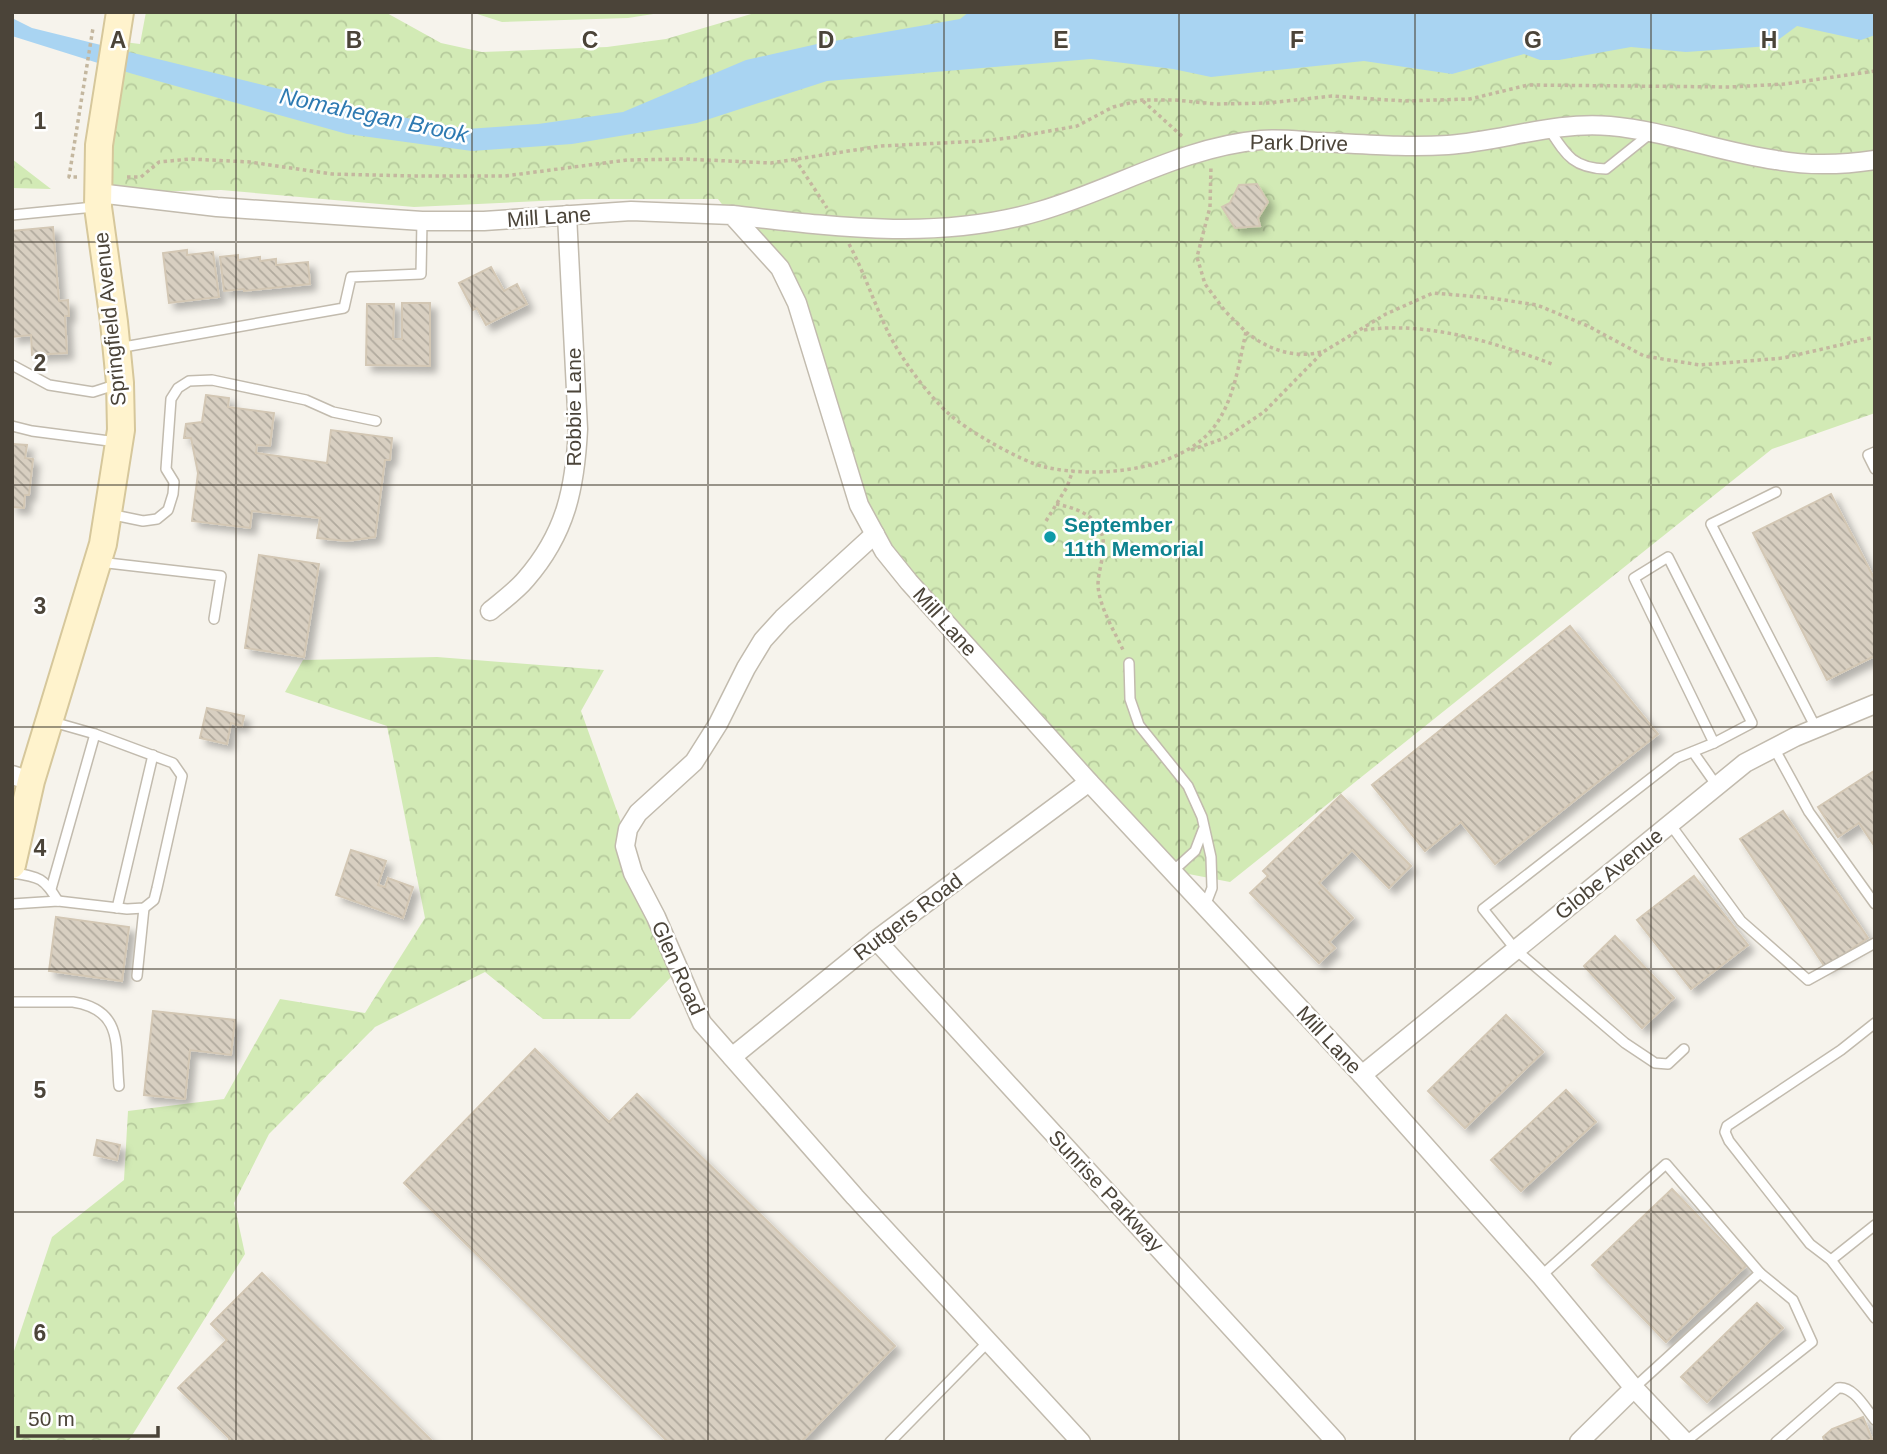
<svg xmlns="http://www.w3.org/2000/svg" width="1887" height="1454" viewBox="0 0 1887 1454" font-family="Arial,sans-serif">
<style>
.grass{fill:#d2eab5}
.forest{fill:url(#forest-crowns)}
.water{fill:#a9d4f2}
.building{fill:url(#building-back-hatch);stroke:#d3c7b4;stroke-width:2;filter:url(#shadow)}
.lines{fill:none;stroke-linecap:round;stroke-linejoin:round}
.service-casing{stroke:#c2bbae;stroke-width:12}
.minor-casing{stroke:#c2bbae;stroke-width:21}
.secondary-casing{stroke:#d6c79b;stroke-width:30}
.path{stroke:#c4b79f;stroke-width:3.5;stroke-dasharray:3.5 3.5;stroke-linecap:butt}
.service{stroke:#fff;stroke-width:9}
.minor{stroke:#fff;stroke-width:18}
.secondary{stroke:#fff3cd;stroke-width:26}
.grid{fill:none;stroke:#4b4439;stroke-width:2;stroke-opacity:0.55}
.culture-dot{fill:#0f9aa8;stroke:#fff;stroke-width:2.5}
.labels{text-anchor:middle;stroke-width:5;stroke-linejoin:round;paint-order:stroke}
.street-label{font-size:21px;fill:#4b4439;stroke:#fff}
.culture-label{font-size:21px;font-weight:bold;fill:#0d838f;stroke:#fff;text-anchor:start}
.water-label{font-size:23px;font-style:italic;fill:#2e7ab2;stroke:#fff}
.grid-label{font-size:23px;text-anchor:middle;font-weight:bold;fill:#4b4439;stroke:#fff;stroke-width:5;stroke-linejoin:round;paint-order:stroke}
</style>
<defs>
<pattern id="forest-crowns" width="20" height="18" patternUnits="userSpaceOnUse" patternTransform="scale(1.75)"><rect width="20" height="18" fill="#d2eab5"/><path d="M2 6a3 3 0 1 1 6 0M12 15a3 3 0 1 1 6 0" fill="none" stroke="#b6ca9c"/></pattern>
<pattern id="building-back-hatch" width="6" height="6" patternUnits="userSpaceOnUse" patternTransform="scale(1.75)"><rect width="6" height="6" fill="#d8cfc1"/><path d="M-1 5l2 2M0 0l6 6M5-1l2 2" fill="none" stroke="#b1aa9e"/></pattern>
<filter id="shadow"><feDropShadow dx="6" dy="6" stdDeviation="3.5" flood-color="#0004"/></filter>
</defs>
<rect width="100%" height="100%" fill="#f6f3ec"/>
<path class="grass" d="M471,12H666L628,18L502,22Z"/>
<g class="forest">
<path d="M146,12H385L441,43L482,52L607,47L666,39L758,12H1875V413L1772,449L1230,882L1173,871L884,551L797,303L718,199H584L414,207L221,190L98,193L116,41L140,44Z"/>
<path d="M12,159L51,189L12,188Z"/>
<path d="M437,657L604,670L581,711L675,973L630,1019H543L485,972L375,1027L269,1134L234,1203L245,1254L128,1442H12V1357L52,1237L124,1180L128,1111L224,1099L280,999L365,1013L425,918L387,726L285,692L303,660Z"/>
</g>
<path class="water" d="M969,12H1875V35L1861,40L1797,26L1770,46L1686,52L1631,47L1559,60H1540L1524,54L1452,74L1364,61L1211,77L1173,69L1091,59L827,81L697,123L572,144L472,151L347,134L133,74L12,36V18L32,28L369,111L467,129L538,124L623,112L746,60L817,44L960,19Z"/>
<g class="building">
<path d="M1257,184L1268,202L1258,218L1260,226L1235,228L1222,207L1230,203L1239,185Z"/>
<path d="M53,227L59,301L68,300L69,316H65L67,353L32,355L31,335L12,337V231Z"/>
<path d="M187,250V255L213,252L219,297L169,303L163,253Z"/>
<path d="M238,255V260L260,257V261L276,259V265L308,262L310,284L244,291V289L224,291L220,257Z"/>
<path d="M491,267L504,291L517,284L527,304L486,325L477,308L473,310L459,283Z"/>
<path d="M402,303H430V366L366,365L367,304H394L393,339H402Z"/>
<path d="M206,395L229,398L228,407L274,413L270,446L257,445L256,453L327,463L331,430L392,438L390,460H385L375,537L347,541L317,538L320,518L252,511L250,528L192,521L198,473L191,438H184L186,424L202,422Z"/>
<path d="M12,444L27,445L25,458L33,459L29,495H25L24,508L12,507Z"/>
<path d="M1831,494L1875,580V656L1827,680L1753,533Z"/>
<path d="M259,555L319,564L304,657L245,648Z"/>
<path d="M1570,626L1658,734L1495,864L1461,822L1425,851L1372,785Z"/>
<path d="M207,708L244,716L242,726L231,723L227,744L200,738Z"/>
<path d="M1874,771L1875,772V847L1859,823L1838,837L1818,807Z"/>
<path d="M1341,795L1411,866L1389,888L1352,850L1319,883L1353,918L1329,942L1335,948L1319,963L1250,893L1268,876L1263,871Z"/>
<path d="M1783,811L1868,938L1825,967L1740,839Z"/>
<path d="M351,850L386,861L378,885L385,887L388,878L413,887L403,918L336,895Z"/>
<path d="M1694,876L1748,945L1691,989L1637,920Z"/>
<path d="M56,917L129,927L122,981L49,971Z"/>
<path d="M1615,936L1674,998L1642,1028L1584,966Z"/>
<path d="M153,1011L235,1020L231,1055L190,1050L185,1099L144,1095Z"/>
<path d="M1506,1015L1543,1052L1465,1128L1428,1091Z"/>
<path d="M535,1049L609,1122L637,1094L895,1346L801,1442H668L404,1183Z"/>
<path d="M1566,1090L1596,1122L1521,1191L1491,1160Z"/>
<path d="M97,1140L120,1145L117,1160L94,1155Z"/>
<path d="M1672,1189L1746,1266L1666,1342L1592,1265Z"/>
<path d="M262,1273L433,1442H227L230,1439L178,1388L227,1340L211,1324Z"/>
<path d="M1757,1303L1783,1328L1707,1402L1681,1377Z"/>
<path d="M1863,1417L1872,1439L1865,1442H1825L1823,1437L1832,1429Z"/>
</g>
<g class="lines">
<defs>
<g id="service">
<path d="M1549,129C1566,155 1573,168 1606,169L1651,133"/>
<path d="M12,215L94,207"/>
<path d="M118,348L344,308L351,277L421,274L422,221"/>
<path d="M12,365L49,385L93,392L118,384"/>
<path d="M12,426L32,431L117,442"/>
<path d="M1875,452L1868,455L1875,469"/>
<path d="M1776,492L1711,524L1816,728"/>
<path d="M109,514L143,521L157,519L168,510L173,494L174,482L166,469L171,399L178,388L189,381L212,380L306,400L333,412L376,421"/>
<path d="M1668,557L1752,723L1714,743L1634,578Z"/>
<path d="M99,562L221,576L214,619"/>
<path d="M1129,663L1130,699L1139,725L1188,786L1202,817L1211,857L1212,888L1205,906"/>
<path d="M1774,748L1809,812L1875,904"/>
<path d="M1693,752L1717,786"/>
<path d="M1670,824L1741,921L1808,980L1875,943"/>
<path d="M1173,871L1195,851L1203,830"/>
<path d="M13,873C40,877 44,878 58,901"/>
<path d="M51,889L95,734"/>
<path d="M12,904L58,901L127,909L144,908L154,900L157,888L182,776L173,763L95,734L53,722"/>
<path d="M117,908L153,755"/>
<path d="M137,976L144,908"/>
<path d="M12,1002H73C124,1010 115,1046 119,1086"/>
<path d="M1875,1023L1841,1050L1727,1126L1725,1132L1729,1141L1810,1244L1831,1260L1875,1318"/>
<path d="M1684,1049L1668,1064L1655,1063L1625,1043L1516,950L1483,909L1677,758L1714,743"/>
<path d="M1831,1260L1875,1225"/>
<path d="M1541,1276L1666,1164L1760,1273L1634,1388"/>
<path d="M890,1442L988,1342"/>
<path d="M1685,1442L1812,1342L1793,1300L1760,1273"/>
<path d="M1776,1442L1838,1388C1854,1386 1865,1408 1875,1420"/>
</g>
<g id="minor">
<path d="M98,193L217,207L422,221H484L631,211L732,215L780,268L797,303L859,505L884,551L909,582L1089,782L1362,1075L1541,1276L1634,1388L1685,1442"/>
<path d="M732,215C835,227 939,241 1040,211C1115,189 1182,147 1261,140C1280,138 1301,141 1320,142C1362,144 1405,148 1448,145C1503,141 1555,121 1610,126C1666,131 1720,152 1776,160C1809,166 1842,165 1875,160"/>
<path d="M875,534L783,618L763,640L746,668L718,724L694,762L638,813L628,829L625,846L633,873L656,917L702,1023L855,1197L1081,1442"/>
<path d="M490,611C502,601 516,591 526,579C566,533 575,488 578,429L567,215"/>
<path d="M12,775L31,781"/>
<path d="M876,940L1336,1442"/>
<path d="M732,1057L876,940L1089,782"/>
<path d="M1362,1075L1745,763L1795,737L1875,704"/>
<path d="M1579,1442L1634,1388"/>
</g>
<path id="secondary" d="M12,865L31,781L103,544L121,430L120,383L114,322L98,207L99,145L120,12"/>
</defs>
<use href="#service" class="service-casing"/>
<use href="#minor" class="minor-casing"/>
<use href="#secondary" class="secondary-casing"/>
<g class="path">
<path d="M1143,101L1184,138"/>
<path d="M795,159L827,208"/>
<path d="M77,177H69L93,28"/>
<path d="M127,177H141L159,162L190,159L250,162L332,174L414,176H505L627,160L685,159L771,163L881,146L982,141L1016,137L1077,126L1113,107L1142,100H1175L1216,104L1268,103L1332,96L1404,101L1470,99L1528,85L1730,87L1785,84L1875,71"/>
<path d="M849,244C864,272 874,303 888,332C900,357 927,394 948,413C966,430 1022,462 1045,467C1097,479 1180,471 1214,427C1234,401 1239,363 1246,332L1225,311L1205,284L1197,257L1210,207L1211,166"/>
<path d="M1364,330C1426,321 1494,342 1552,364"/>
<path d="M1246,332C1267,349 1294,359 1321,352"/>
<path d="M1191,450L1225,438L1264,412L1323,352L1386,314L1433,293L1491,298L1537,305L1588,326L1644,356L1700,365L1783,358L1875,337"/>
<path d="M1056,504C1082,509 1107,520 1103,552C1102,563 1098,574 1098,585C1099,607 1115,632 1124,652"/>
<path d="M1046,521L1067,487L1073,470"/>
</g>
<use href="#service" class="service"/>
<use href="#minor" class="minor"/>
<use href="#secondary" class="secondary"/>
</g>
<path class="grid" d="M236,12V1442M472,12V1442M708,12V1442M944,12V1442M1179,12V1442M1415,12V1442M1651,12V1442M12,242H1875M12,485H1875M12,727H1875M12,969H1875M12,1212H1875"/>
<circle class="culture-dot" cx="1050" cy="537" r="7"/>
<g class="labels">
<g class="street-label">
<text transform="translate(1299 143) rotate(1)" y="7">Park Drive</text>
<text transform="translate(549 217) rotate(-4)" y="7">Mill Lane</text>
<text transform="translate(110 319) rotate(-96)" y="7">Springfield Avenue</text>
<text transform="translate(574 407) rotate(-90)" y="7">Robbie Lane</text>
<text transform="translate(945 622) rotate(48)" y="7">Mill Lane</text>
<text transform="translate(1609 874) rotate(-39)" y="7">Globe Avenue</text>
<text transform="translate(908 917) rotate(-37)" y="7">Rutgers Road</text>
<text transform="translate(678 968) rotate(66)" y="7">Glen Road</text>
<text transform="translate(1329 1040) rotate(47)" y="7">Mill Lane</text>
<text transform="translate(1106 1191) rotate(47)" y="7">Sunrise Parkway</text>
</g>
<g class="culture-label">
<text x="1064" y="532">September<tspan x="1064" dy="24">11th Memorial</tspan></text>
</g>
<g class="water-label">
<text transform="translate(374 115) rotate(12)" y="8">Nomahegan Brook</text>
</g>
</g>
<g class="grid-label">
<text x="118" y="48">A</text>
<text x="354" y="48">B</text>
<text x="590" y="48">C</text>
<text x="826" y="48">D</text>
<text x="1061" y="48">E</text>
<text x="1297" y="48">F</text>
<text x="1533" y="48">G</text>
<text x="1769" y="48">H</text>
<text x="40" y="129">1</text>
<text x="40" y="371">2</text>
<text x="40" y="614">3</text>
<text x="40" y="856">4</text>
<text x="40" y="1098">5</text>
<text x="40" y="1341">6</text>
</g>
<rect width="1887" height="1454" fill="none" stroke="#4b4439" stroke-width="28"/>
<path d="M18 1426v10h140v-10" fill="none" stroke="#4b4439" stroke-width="3.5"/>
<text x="28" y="1426" font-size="21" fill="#4b4439" stroke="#ffffff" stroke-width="5" paint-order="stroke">50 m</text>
</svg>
